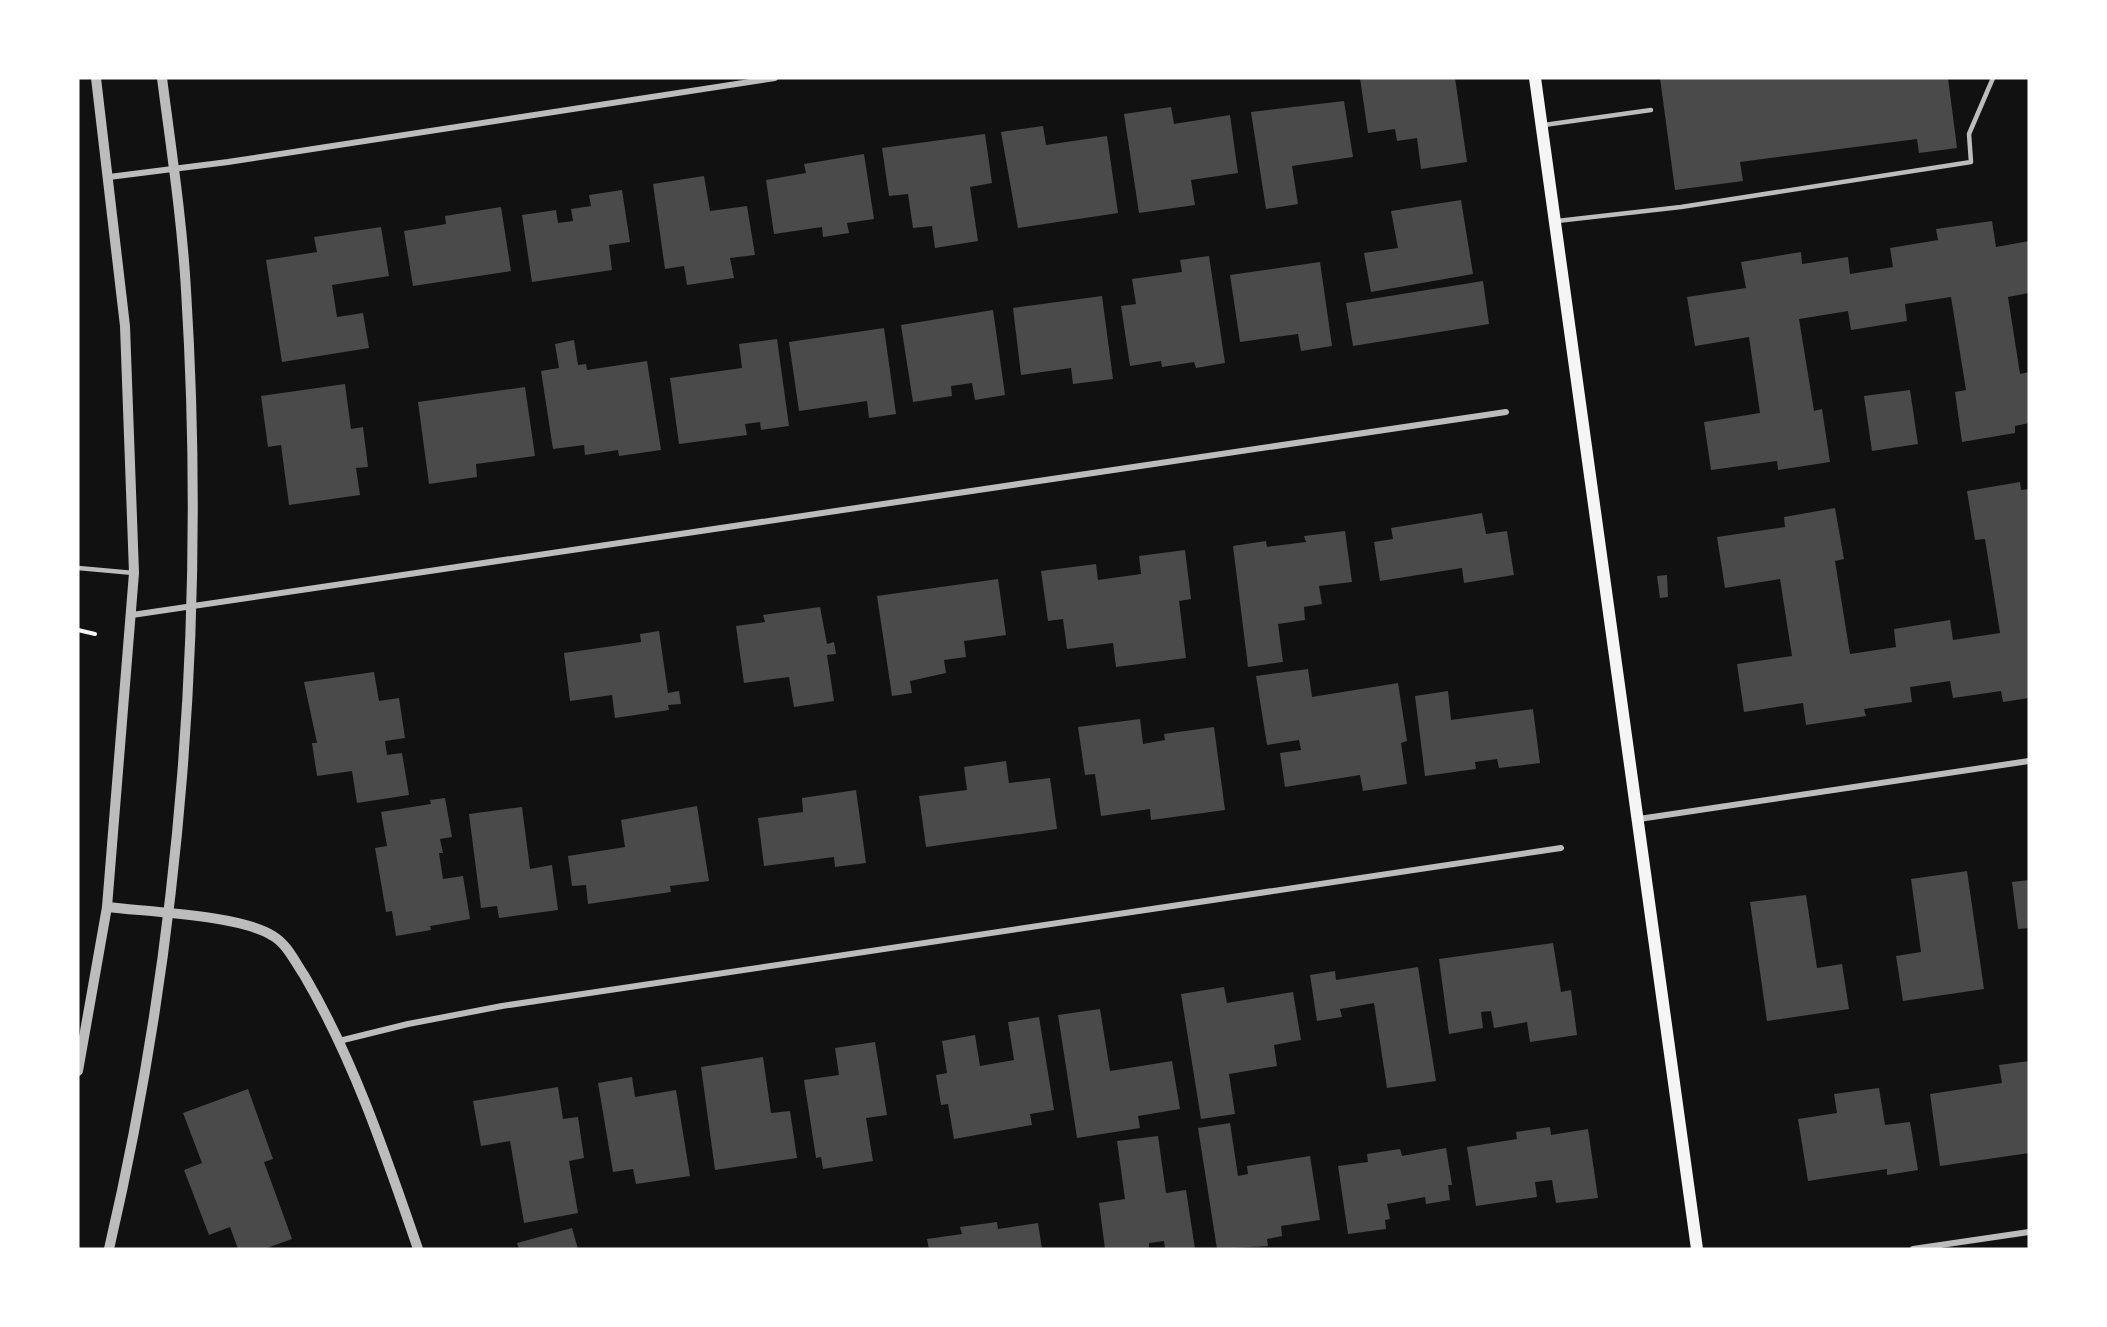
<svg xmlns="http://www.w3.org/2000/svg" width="2107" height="1327" viewBox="0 0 2107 1327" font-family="Figtree,sans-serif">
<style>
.building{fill:#4a4a4a}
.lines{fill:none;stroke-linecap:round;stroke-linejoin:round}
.path{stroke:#f5f5f5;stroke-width:4}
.service{stroke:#bcbcbc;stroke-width:4.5}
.minor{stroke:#bcbcbc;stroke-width:6}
.tertiary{stroke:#bcbcbc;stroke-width:10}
.secondary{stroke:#f5f5f5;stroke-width:12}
</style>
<rect width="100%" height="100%" fill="#111"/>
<g class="building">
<path d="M1360,78H1455L1467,162L1421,169L1417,138L1397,141L1395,129L1368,133Z"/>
<path d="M1660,78H1948L1957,148L1919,153L1917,139L1740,162L1743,181L1675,190Z"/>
<path d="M1344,101L1353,157L1292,166L1298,204L1266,209L1251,112Z"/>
<path d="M1171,107L1174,124L1230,115L1238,173L1191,180L1195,205L1139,213L1124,114Z"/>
<path d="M1043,126L1046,145L1107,136L1118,213L1018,228L1001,132Z"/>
<path d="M985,134L992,183L970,187L978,241L935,248L932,226L913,228L908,194L889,196L882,148Z"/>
<path d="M864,154L874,219L847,223L849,233L823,237L822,227L774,234L766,180L806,173L804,164Z"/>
<path d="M704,176L710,211L747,206L755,255L730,258L734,278L687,285L684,266L665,269L653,184Z"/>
<path d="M622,190L630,242L609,245L612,270L532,282L522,215L556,210L558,223L573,221L571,209L591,206L589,195Z"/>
<path d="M1461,200L1473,274L1371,292L1364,253L1398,248L1391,211Z"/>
<path d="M501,207L511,271L413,286L404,231L446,224L445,216Z"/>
<path d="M1992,221L1996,247L2029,241V293L2008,297L2020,374L2029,372V423L2015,426V433L1962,442L1955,392L1966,390L1951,297L1905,304L1907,321L1851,330L1848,311L1799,319L1814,411L1822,409L1830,462L1778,470L1777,461L1711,470L1704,422L1760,413L1749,337L1695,346L1687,297L1746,288L1741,262L1801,252L1802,264L1848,257L1850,274L1893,267L1890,248L1938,240L1936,229Z"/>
<path d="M381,227L389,276L332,285L337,317L363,313L369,348L282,362L266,260L317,252L314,237Z"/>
<path d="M1209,256L1225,363L1196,368L1194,362L1162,367L1161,361L1130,366L1121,306L1136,304L1132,279L1182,272L1180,260Z"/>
<path d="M1320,262L1332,346L1301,351L1298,334L1240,342L1230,275Z"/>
<path d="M1483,281L1489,324L1353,346L1346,303Z"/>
<path d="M1102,296L1113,379L1073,384L1071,368L1021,375L1013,308Z"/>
<path d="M993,310L1005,395L975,400L972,383L951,386L952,396L913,402L901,325Z"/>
<path d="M884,328L896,414L869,418L867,401L799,411L789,342Z"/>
<path d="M777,339L789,426L761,430L760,422L745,424L747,435L679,444L670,378L742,368L739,344Z"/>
<path d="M574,340L578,365L586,364L587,370L647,361L661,450L619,456L618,450L585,455L584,445L553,449L541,371L559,368L555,344Z"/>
<path d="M345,384L351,429L363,427L368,467L356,468L360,495L289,505L281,445L268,447L261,396Z"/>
<path d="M525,387L535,456L476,464L477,477L429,484L418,402Z"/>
<path d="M1910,390L1918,444L1872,451L1864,396Z"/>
<path d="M2020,482L2021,490L2029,489V698L2003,702L2001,691L1953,698L1950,681L1910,687L1912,702L1864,709L1866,716L1806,725L1803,703L1744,712L1737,664L1792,656L1780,579L1725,588L1717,537L1785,527L1784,517L1835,508L1844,559L1835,561L1850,654L1896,647L1894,629L1950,620L1953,640L2000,633L1985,539L1975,540L1967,491Z"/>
<path d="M1482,513L1486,534L1507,531L1514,575L1464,583L1462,568L1380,581L1374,542L1393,539L1391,528Z"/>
<path d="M1345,531L1352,582L1319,586L1322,604L1304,607L1305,620L1278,624L1283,662L1248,667L1233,546L1266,541L1267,547L1306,542L1304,536Z"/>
<path d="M1185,550L1191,599L1179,601L1186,658L1116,667L1113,643L1067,649L1063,619L1048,621L1041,571L1096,564L1098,580L1141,574L1139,556Z"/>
<path d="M1667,575L1668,597L1660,598L1657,576Z"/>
<path d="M998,579L1006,635L964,641L966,657L944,660L946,673L910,681L912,693L892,696L877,596Z"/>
<path d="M820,607L827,644L834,642L836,654L827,655L834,701L794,707L789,677L744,683L736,626L765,622L763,615Z"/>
<path d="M659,631L668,693L679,691L681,704L668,705L669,710L615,718L612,695L570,701L564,653L641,642L640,634Z"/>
<path d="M1308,669L1312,697L1398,683L1407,741L1401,743L1407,784L1363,791L1360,775L1285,787L1280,753L1301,750L1299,740L1267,745L1256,676Z"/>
<path d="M374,672L379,701L399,698L405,738L385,741L387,755L402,753L409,795L357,803L352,771L317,776L312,743H317L304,682Z"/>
<path d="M1448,691L1451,720L1533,709L1540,763L1499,768L1497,759L1475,762L1476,769L1425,776L1415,696Z"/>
<path d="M1140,719L1143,744L1165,740L1164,734L1214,727L1225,810L1151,820L1150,809L1101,816L1095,774L1085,775L1078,727Z"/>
<path d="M1006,761L1009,783L1050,778L1057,829L926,847L919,796L967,790L964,767Z"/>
<path d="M856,790L866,863L835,867L834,857L764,866L758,818L803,812L802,798Z"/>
<path d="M445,798L452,837L440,839L443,853H439L443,879L463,876L470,919L430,926L431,930L396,936L392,911L386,912L375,848L387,846L381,812L431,804L430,800Z"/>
<path d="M697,806L709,881L670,886L671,892L588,904L586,885L572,886L568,856L625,847L621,820Z"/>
<path d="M522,807L530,869L552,865L558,910L499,918L497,906L481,908L469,814Z"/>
<path d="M1967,871L1984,989L1903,1001L1896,956L1921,952L1911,879Z"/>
<path d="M2029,880V928L2018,929L2012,882Z"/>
<path d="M1806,895L1817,968L1842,964L1849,1009L1767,1021L1750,902Z"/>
<path d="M1553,943L1561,992L1571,990L1577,1035L1530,1042L1527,1022L1494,1028L1491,1011L1481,1012L1483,1028L1449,1034L1439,959Z"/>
<path d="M1418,967L1436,1081L1387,1088L1374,1003L1340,1009L1342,1017L1317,1021L1310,975L1335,971L1336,980Z"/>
<path d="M1224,987L1227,1003L1293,992L1301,1040L1274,1045L1277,1066L1229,1074L1235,1114L1201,1119L1181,994Z"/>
<path d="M1100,1009L1110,1071L1172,1061L1180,1109L1138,1116L1140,1128L1077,1138L1058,1015Z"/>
<path d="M1039,1017L1054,1110L1030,1114L1032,1125L954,1139L948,1104L941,1105L936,1075L947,1073L942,1041L975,1035L980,1066L1014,1060L1008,1022Z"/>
<path d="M875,1042L887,1115L866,1118L873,1161L823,1169L821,1157L816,1158L804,1080L839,1075L835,1048Z"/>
<path d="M763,1057L771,1113L790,1111L797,1158L715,1170L701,1067Z"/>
<path d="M2029,1061V1153L1940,1166L1930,1094L2002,1083L1999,1065Z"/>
<path d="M632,1077L635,1097L676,1090L690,1176L636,1184L633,1169L613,1172L598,1083Z"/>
<path d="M558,1087L563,1119L578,1117L584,1158L569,1161L578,1213L524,1223L510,1141L481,1146L473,1101Z"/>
<path d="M1879,1088L1885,1125L1910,1122L1918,1170L1887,1175V1169L1808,1181L1798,1119L1837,1113L1834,1094Z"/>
<path d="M248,1089L273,1159L264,1162L292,1239L264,1249H238L230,1227L209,1235L184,1170L202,1163L183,1113Z"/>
<path d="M1230,1123L1238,1176L1248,1174L1247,1166L1310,1156L1320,1220L1281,1226L1282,1236L1267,1239L1268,1246L1217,1249L1198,1128Z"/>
<path d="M1550,1127L1551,1135L1588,1129L1598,1198L1556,1203L1552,1180L1535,1182L1537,1197L1476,1206L1467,1147L1517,1139L1516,1132Z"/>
<path d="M1158,1136L1166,1193L1186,1190L1195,1249H1165L1164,1241L1149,1243V1249H1105L1099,1203L1125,1199L1117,1141Z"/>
<path d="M1446,1148L1452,1185H1448L1450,1200L1426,1204L1425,1197L1387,1204L1390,1219L1385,1220L1386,1229L1348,1234L1338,1166L1368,1162L1367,1154L1400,1149L1402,1156Z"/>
<path d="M997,1222L998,1229L1038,1223L1042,1249H929L927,1239L962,1234L960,1227Z"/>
<path d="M572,1228L578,1249H519L517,1243Z"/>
</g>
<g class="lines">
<path class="path" d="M78,630L95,634"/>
<g class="service">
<path d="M1544,125L1651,110"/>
<path d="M1557,221L1681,207L1971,162L1969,134L1993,78"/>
<path d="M78,568L134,573"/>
</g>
<g class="minor">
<path d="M109,177L228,162L775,78"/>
<path d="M132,615L1506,412"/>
<path d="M1639,819L2029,761"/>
<path d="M339,1041L408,1024L502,1006L1561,848"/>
<path d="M1913,1249L2029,1232"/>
</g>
<g class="tertiary">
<path d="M107,907C149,912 241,915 273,936C287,944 295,962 304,975C354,1060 386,1156 418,1249"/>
<path d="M78,1071L107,907L134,573L125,326L96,78"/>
<path d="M109,1249C182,936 206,611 186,290C182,219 171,148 162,78"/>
</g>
<path class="secondary" d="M1535,78L1697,1249"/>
</g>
<rect width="2107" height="1327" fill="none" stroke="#ffffff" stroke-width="159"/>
</svg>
